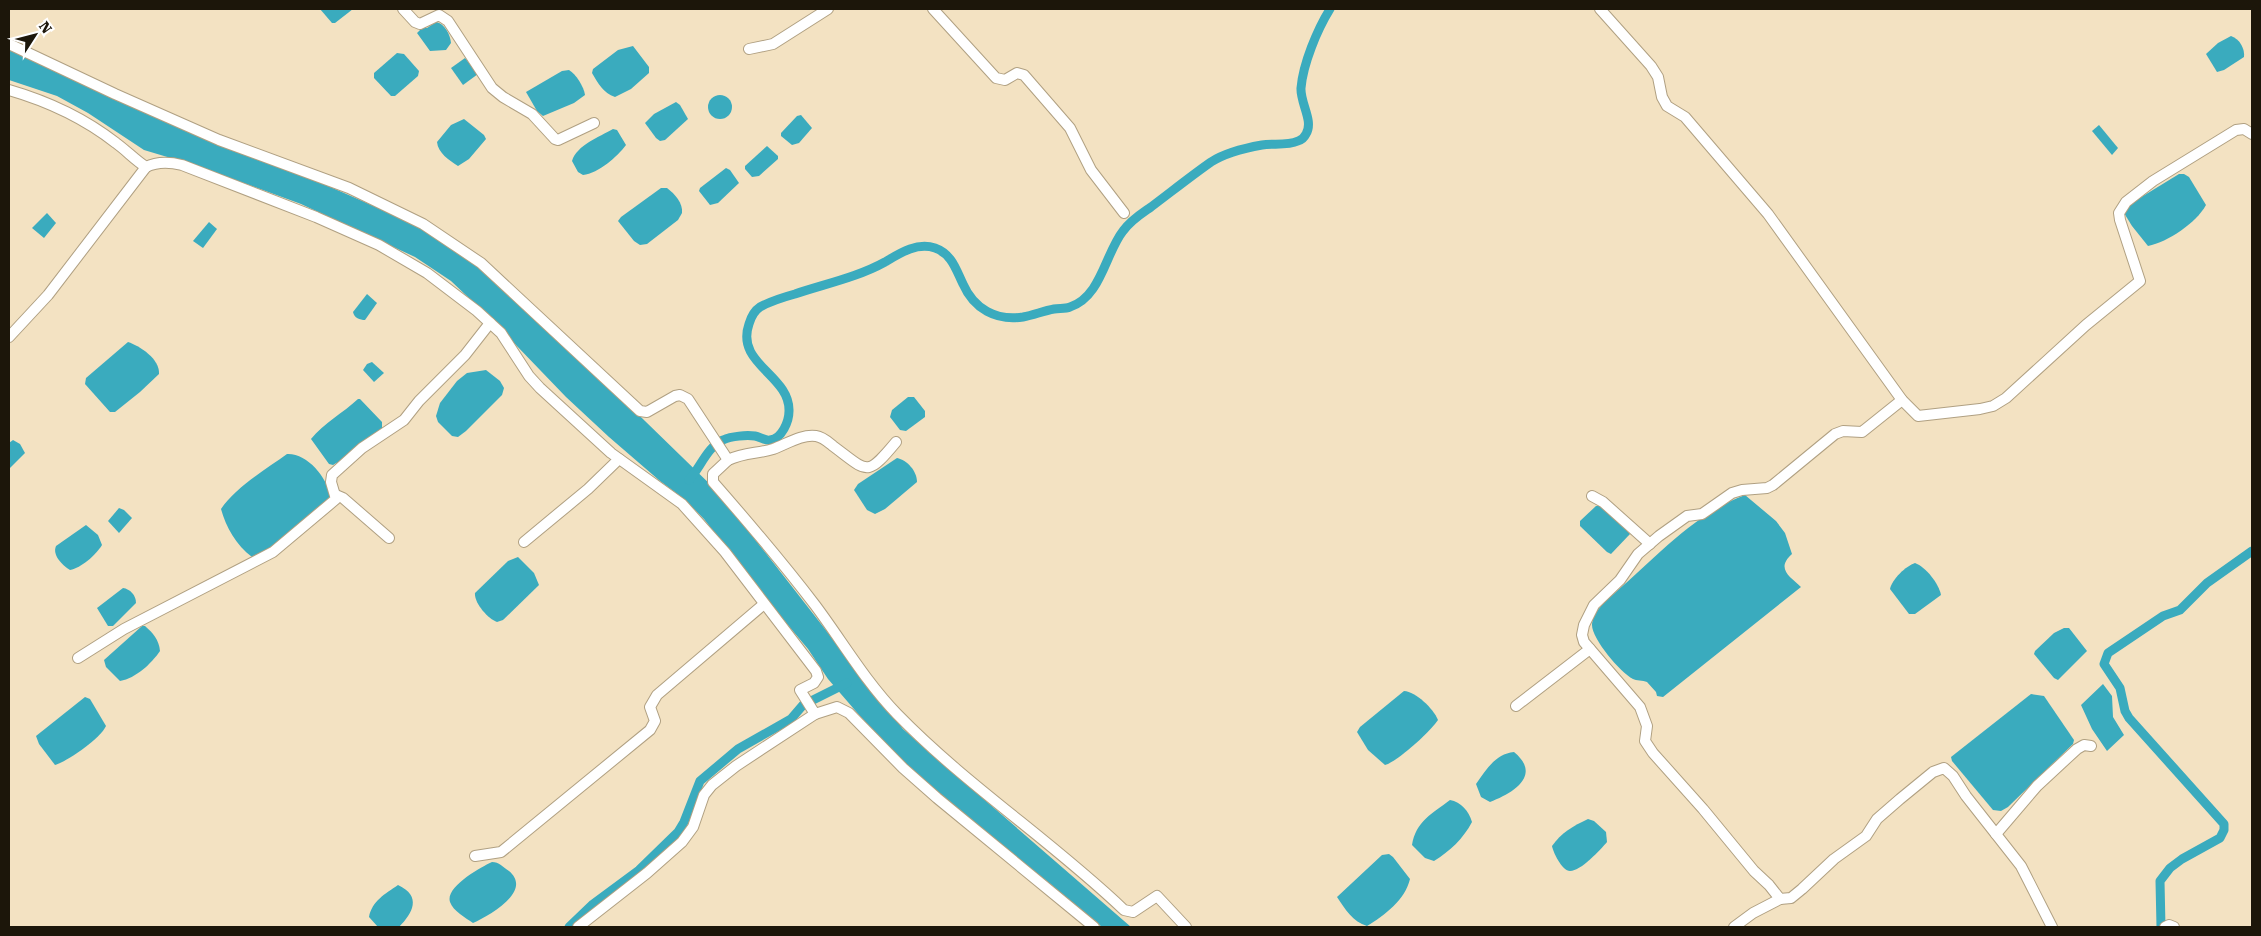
<svg xmlns="http://www.w3.org/2000/svg" width="2261" height="936" viewBox="0 0 2261 936" font-family="'Roboto Serif',serif">
<style>
.water{fill:#3aabbe}
.lines{fill:none;stroke-linecap:round;stroke-linejoin:round}
.canal{stroke:#3aabbe;stroke-width:9}
.minor-casing{stroke:#b0a082;stroke-width:12}
.minor{stroke:#fff;stroke-width:10}
</style>
<rect width="100%" height="100%" fill="#f3e2c2"/>
<g class="water">
<path d="M320,9H353L335,23H332Z"/>
<path d="M436,22C445,24 450,34 451,43L446,50L430,51L417,33L422,28H427Z"/>
<path d="M2231,36C2240,39 2245,49 2244,57L2224,70L2217,72L2206,54L2218,43Z"/>
<path d="M9,46L433,232L503,283L718,492L903,729L1131,927H1102L1048,882L952,808L892,753L828,679L808,649L755,586L704,519L684,499L660,481L609,437L566,397L490,318L451,281L415,257L301,204L194,165L144,150L88,113L57,96L9,80Z"/>
<path d="M633,46L649,67V73L631,89L615,97C603,93 598,83 592,73L593,69L618,50Z"/>
<path d="M397,53L404,54L419,71L418,76L395,96H391L374,78V73Z"/>
<path d="M465,58L478,74L463,85L451,68Z"/>
<path d="M569,70C576,74 584,87 585,95L574,103L543,116L537,111L526,92L562,71Z"/>
<circle cx="720" cy="107" r="12"/>
<path d="M676,102L680,105L688,119L665,140L660,141L656,138L645,123L654,114Z"/>
<path d="M801,115L812,128L799,143L792,145L781,136V133L797,116Z"/>
<path d="M464,119L484,135L486,139L469,159L458,166C449,160 438,153 437,142L451,125Z"/>
<path d="M2099,125L2118,148L2112,155L2092,131Z"/>
<path d="M613,129L617,130L626,145C617,157 599,173 583,175L578,172L572,161C577,145 599,137 613,129Z"/>
<path d="M767,146L778,156V159L759,176L752,177L745,169V166Z"/>
<path d="M726,168L730,170L739,183L718,203L710,205L699,191L700,188Z"/>
<path d="M2179,174H2184L2189,177L2206,205C2196,223 2168,242 2148,246L2132,226L2124,213L2130,204Z"/>
<path d="M661,188H667C675,194 683,203 682,213L678,220L647,244L640,245L634,241L618,221L621,217Z"/>
<path d="M47,213L56,223L44,238L32,228Z"/>
<path d="M209,222L217,229L203,248L193,241Z"/>
<path d="M367,294L377,303L365,320C360,320 354,318 353,312Z"/>
<path d="M128,342C140,346 160,359 159,374L140,392L115,412H110L85,384L86,378Z"/>
<path d="M372,362L384,373L374,382L363,370L367,364Z"/>
<path d="M486,370L500,381L504,388L502,395L466,431L458,437L452,436L438,422L436,416L440,403L457,381L467,373Z"/>
<path d="M908,397H914L925,411V417L906,431L900,430L890,417L892,410Z"/>
<path d="M358,399H360L382,422V428L338,462L333,465L329,464L311,439C324,423 343,413 358,399Z"/>
<path d="M13,440L20,444L25,453L9,469V443Z"/>
<path d="M287,454C307,453 327,477 330,496C320,511 269,552 252,557C236,545 226,527 221,509C235,488 266,469 287,454Z"/>
<path d="M897,458C907,460 917,471 917,482L885,509L875,514L867,510L854,490L858,484Z"/>
<path d="M1745,495L1776,521L1785,533L1792,554C1775,569 1791,577 1801,587L1663,697L1657,696L1656,692L1647,682C1643,680 1636,681 1633,679C1620,672 1591,638 1592,624C1593,613 1602,605 1609,598C1652,562 1691,515 1745,495Z"/>
<path d="M1596,506H1601L1630,534L1611,554L1607,552L1580,526V521Z"/>
<path d="M119,508L124,510L132,518L119,533L108,521Z"/>
<path d="M86,525L98,535L102,545C96,555 81,568 70,570C62,565 52,555 56,546Z"/>
<path d="M518,557L534,573L539,585L503,620L497,622C488,619 474,603 475,593L508,561Z"/>
<path d="M1915,563C1926,567 1939,584 1941,595L1915,614H1909L1890,589C1892,579 1906,566 1915,563Z"/>
<path d="M123,588C130,589 136,595 136,603L113,626H108L97,608Z"/>
<path d="M142,626H145C153,633 159,640 160,651C151,664 136,678 120,681L106,667L104,660Z"/>
<path d="M2064,628H2069L2087,651L2058,680L2054,678L2034,654L2035,651L2054,633Z"/>
<path d="M2103,684L2112,696L2113,717L2124,735L2107,751L2092,729L2081,705Z"/>
<path d="M1404,691C1416,692 1433,708 1438,720C1431,731 1397,762 1385,765L1368,750L1357,732L1360,727Z"/>
<path d="M2031,694L2044,696L2074,740L2073,744L2008,807L2001,811L1993,810L1952,761L1951,757Z"/>
<path d="M85,697L90,699L106,726C100,739 68,761 55,765L39,744L36,736Z"/>
<path d="M1514,752C1542,775 1514,793 1490,802L1481,797L1476,784C1486,770 1495,754 1514,752Z"/>
<path d="M1450,800C1461,802 1469,811 1472,822C1463,839 1450,851 1434,861L1425,858L1412,845C1416,821 1432,814 1450,800Z"/>
<path d="M1588,819L1594,821L1606,832L1607,842C1600,850 1581,871 1570,871C1562,871 1553,852 1552,846C1561,833 1573,826 1588,819Z"/>
<path d="M1389,854L1393,857L1410,879C1405,900 1385,915 1367,926C1353,922 1345,909 1337,897L1382,855Z"/>
<path d="M492,862C499,862 503,867 509,871C533,891 490,915 473,923C466,918 453,911 450,902C445,887 481,867 492,862Z"/>
<path d="M398,885C422,896 413,913 399,927H378L369,917C372,901 385,894 398,885Z"/>
</g>
<g class="lines">
<g class="canal">
<path d="M689,480C700,468 708,446 723,440C732,436 746,435 755,436C760,437 765,441 770,440C782,439 789,421 789,411C790,375 735,364 749,324C751,317 754,311 760,307C771,301 784,297 795,294C825,284 858,277 885,262C900,253 917,242 935,248C952,254 956,270 963,284C974,309 996,321 1023,317C1034,315 1043,311 1054,309C1059,308 1065,309 1070,307C1101,297 1105,254 1123,231C1131,220 1141,214 1151,207C1171,192 1191,176 1211,162C1225,153 1245,148 1262,145C1273,143 1287,146 1298,141C1302,140 1304,138 1306,134C1314,121 1300,103 1301,88C1303,64 1317,30 1330,9"/>
<path d="M569,927L593,904L639,870L678,832L684,822L700,781L738,749L791,719L803,705L847,683"/>
<path d="M2161,927L2160,881L2170,868L2182,859L2220,838L2224,830V824L2129,718L2125,711L2120,688L2104,664L2108,653L2163,616L2180,610L2207,583L2252,551"/>
</g>
<defs>
<g id="minor">
<path d="M403,9L415,22L420,24L439,15L448,21L492,88L503,97L532,114L555,139L558,140L594,123"/>
<path d="M933,9L996,78L1005,80L1017,73L1024,75L1070,128L1091,170L1124,213"/>
<path d="M1600,9L1651,66L1658,77L1662,97L1667,106L1685,117L1768,214L1902,400L1918,416L1980,409L1993,406L2006,398L2086,325L2140,281L2120,220L2119,213L2126,202L2153,181L2236,130L2244,129L2252,134"/>
<path d="M9,44L115,94L219,140L349,188L423,224L481,263L640,411L647,412L675,396L680,395L688,399L728,460L713,474V482C748,522 783,563 815,605C842,641 865,681 897,714C967,786 1052,841 1124,910L1133,912L1157,896L1186,927"/>
<path d="M749,49L773,44L828,9"/>
<path d="M9,90C47,101 84,118 116,143C127,151 135,160 146,167C158,161 170,162 182,165L316,217L379,245L427,273L477,311L501,333L529,376L540,388L611,453L682,504L725,552L816,671L818,677L814,683L800,690L815,714L837,707L849,713L903,768L937,798L1094,927"/>
<path d="M9,337L48,295L146,167"/>
<path d="M1902,400L1862,432L1843,431L1835,434L1773,485L1767,488L1742,490L1732,493L1702,514L1687,516L1659,536L1638,554L1620,580L1594,605L1584,625L1582,635L1584,642L1640,707L1647,726L1645,741L1653,753L1703,809L1754,871L1769,885L1780,899L1791,898L1802,889L1834,859L1866,836L1877,819L1900,799L1933,772L1944,768L1953,776L1966,796L2021,866L2052,927"/>
<path d="M728,460C745,452 757,454 773,449C787,444 801,434 816,436C823,437 828,442 833,446C868,472 866,478 896,442"/>
<path d="M336,495L343,498L389,538"/>
<path d="M1592,496L1603,502L1650,544"/>
<path d="M524,542L588,489L619,459"/>
<path d="M78,658L124,629L273,552L336,499L331,482L332,475L362,448L404,420L419,401L465,355L490,323"/>
<path d="M1516,706L1590,649"/>
<path d="M1996,834L2037,786L2077,749L2084,745L2091,746"/>
<path d="M475,856L501,852L650,730L655,721L650,707L657,695L764,604"/>
<path d="M578,927L647,873L682,842L693,827L704,795L712,785L736,766L815,714"/>
<path d="M1734,927L1753,913L1780,899"/>
<path d="M2165,927L2169,925L2174,927"/>
</g>
</defs>
<use href="#minor" class="minor-casing"/>
<use href="#minor" class="minor"/>
</g>
<rect width="2261" height="936" fill="none" stroke="#1c160a" stroke-width="20"/>
<g transform="translate(35 35) rotate(54)" stroke="#ffffff" stroke-width="4" paint-order="stroke">
<path d="M0-4L9 19L0 12L-9 19Z" fill="#1c160a"/>
<text y="-8" font-size="14" font-weight="bold" text-anchor="middle" fill="#1c160a">N</text>
</g>
</svg>
